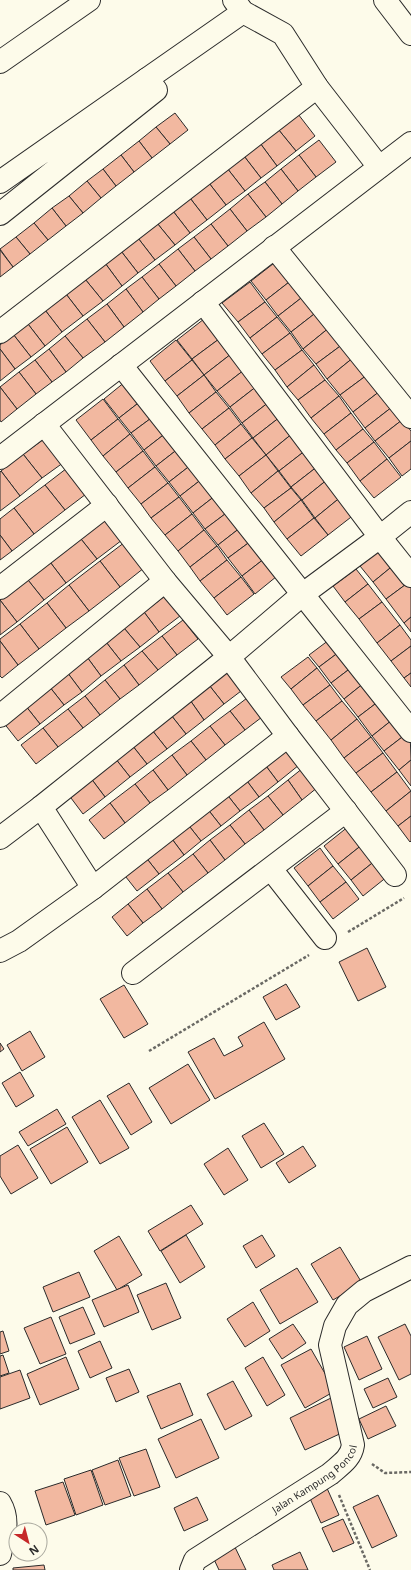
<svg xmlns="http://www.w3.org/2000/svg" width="411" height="1570" viewBox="0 0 411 1570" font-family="'Noto Sans',sans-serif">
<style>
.building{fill:#f2b8a0;stroke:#2b2b2b}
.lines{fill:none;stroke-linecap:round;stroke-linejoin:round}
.minor-casing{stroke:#2b2b2b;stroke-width:24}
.path{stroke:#6a6964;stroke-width:2.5;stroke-dasharray:3 2;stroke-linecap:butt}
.minor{stroke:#fdfbea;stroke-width:22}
.labels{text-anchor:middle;stroke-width:3;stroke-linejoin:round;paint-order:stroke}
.street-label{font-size:10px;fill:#2b2b2b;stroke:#fdfbea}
</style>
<rect width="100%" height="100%" fill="#fdfbea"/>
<g class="building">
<path d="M175,113L188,130L170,144L156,127Z"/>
<path d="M298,114L315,136L296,151L278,129Z"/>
<path d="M156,127L170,144L152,158L139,141Z"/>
<path d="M278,129L296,151L277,166L260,143Z"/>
<path d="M319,140L336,162L316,177L299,155Z"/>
<path d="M139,141L152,158L134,172L121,155Z"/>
<path d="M260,143L277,166L261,178L244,156Z"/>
<path d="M121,155L134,172L116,186L103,169Z"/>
<path d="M299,155L316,177L298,191L281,169Z"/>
<path d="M244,156L261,178L245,191L227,168Z"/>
<path d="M227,168L245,191L226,205L209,183Z"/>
<path d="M103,169L116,186L101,198L87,181Z"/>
<path d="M281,169L298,191L282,204L265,182Z"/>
<path d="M87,181L101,198L83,213L69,196Z"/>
<path d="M265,182L282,204L266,217L248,194Z"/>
<path d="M209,183L226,205L207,220L190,198Z"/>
<path d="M248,194L266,217L247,231L230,209Z"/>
<path d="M69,196L83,213L66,226L52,208Z"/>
<path d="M190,198L207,220L190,233L173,211Z"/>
<path d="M52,208L66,226L48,240L34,223Z"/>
<path d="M230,209L247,231L228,246L211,224Z"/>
<path d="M173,211L190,233L175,245L157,223Z"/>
<path d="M34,223L48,240L30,254L16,237Z"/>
<path d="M157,223L175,245L155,260L138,238Z"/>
<path d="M211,224L228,246L211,259L194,237Z"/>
<path d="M16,237L30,254L13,267L0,249Z"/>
<path d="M194,237L211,259L195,271L178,249Z"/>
<path d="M138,238L155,260L138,273L121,251Z"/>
<path d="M178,249L195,271L176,286L159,264Z"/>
<path d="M0,250L13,267L0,277Z"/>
<path d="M121,251L138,273L122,286L105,263Z"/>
<path d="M278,260L293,279L266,300L251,281Z"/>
<path d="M105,263L122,286L103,301L85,279Z"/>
<path d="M159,264L176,286L159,299L142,277Z"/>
<path d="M142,277L159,299L143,312L126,289Z"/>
<path d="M85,279L103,301L83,316L66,294Z"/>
<path d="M293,279L305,295L278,316L266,300Z"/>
<path d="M250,282L265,302L238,322L222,303Z"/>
<path d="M126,289L143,312L124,327L107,304Z"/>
<path d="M66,294L83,316L62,332L45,310Z"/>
<path d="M305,295L318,311L291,332L278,316Z"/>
<path d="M265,302L277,317L250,338L238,322Z"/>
<path d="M107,304L124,327L105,342L87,319Z"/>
<path d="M45,310L62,332L45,346L28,324Z"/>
<path d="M318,311L330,327L303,349L291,332Z"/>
<path d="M277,317L290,333L262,354L250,338Z"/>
<path d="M87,319L105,342L83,358L65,336Z"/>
<path d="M204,319L219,339L192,359L177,340Z"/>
<path d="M28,324L45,346L31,357L13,334Z"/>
<path d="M330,327L343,344L316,364L303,349Z"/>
<path d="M290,333L302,350L275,370L262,354Z"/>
<path d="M13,334L31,357L15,369L0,349V345Z"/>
<path d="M65,336L83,358L66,372L49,349Z"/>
<path d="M219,339L231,354L204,375L192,359Z"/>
<path d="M176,340L192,360L165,381L150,361Z"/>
<path d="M343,344L354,357L327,379L316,364Z"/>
<path d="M0,349L15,369L0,381Z"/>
<path d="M49,349L66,372L52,382L35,360Z"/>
<path d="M302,350L314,365L287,387L275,370Z"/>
<path d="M231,354L244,370L217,391L204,375Z"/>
<path d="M354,357L367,375L340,395L327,379Z"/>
<path d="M35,360L52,382L36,394L19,372Z"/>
<path d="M192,360L204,375L177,396L165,381Z"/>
<path d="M314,365L325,380L298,400L287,387Z"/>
<path d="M244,370L257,386L230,407L217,391Z"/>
<path d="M19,372L36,394L17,409L0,387Z"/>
<path d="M204,375L216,392L189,413L177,396Z"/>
<path d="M367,375L380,391L353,412L340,395Z"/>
<path d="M131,377L146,397L119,418L104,399Z"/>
<path d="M325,380L339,396L311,418L298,400Z"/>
<path d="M257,386L269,402L242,423L230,407Z"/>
<path d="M0,387L17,409L1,422L0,420Z"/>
<path d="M380,391L392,407L365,428L353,412Z"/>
<path d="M216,392L229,408L202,429L189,413Z"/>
<path d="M339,396L351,413L324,434L311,418Z"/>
<path d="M146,397L158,413L131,433L119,418Z"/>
<path d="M103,399L118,419L91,440L76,420Z"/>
<path d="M269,402L280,417L253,438L242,423Z"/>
<path d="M392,407L402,420L375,441L365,428Z"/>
<path d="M229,408L241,424L215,445L202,429Z"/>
<path d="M158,413L171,429L144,450L131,433Z"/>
<path d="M351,413L363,429L336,450L324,434Z"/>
<path d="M280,417L293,433L266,455L253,438Z"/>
<path d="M118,419L130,434L103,456L91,440Z"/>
<path d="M402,420L411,431V441L389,458L375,441Z"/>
<path d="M241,424L252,438L225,459L215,445Z"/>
<path d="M171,429L183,445L156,466L144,450Z"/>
<path d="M363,429L374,442L347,463L336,450Z"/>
<path d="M293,433L306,450L279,471L266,455Z"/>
<path d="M130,434L143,451L116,472L103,456Z"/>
<path d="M47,437L67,460L42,478L23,454Z"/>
<path d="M252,438L266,455L239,476L225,459Z"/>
<path d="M411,441V469L402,476L389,458Z"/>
<path d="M374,442L387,459L360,481L347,463Z"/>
<path d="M183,445L196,461L169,482L156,466Z"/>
<path d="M306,450L318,466L291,487L279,471Z"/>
<path d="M143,451L155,467L128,488L116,472Z"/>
<path d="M23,454L42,478L20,496L1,471Z"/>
<path d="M266,455L278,471L251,493L239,476Z"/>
<path d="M387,459L401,477L374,498L360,481Z"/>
<path d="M196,461L207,475L180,496L169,482Z"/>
<path d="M71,465L90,491L65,510L45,485Z"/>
<path d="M318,466L328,479L302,500L291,487Z"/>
<path d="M155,467L168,483L141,504L128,488Z"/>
<path d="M1,471L20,496L0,511V472Z"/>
<path d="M278,471L291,488L264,508L251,493Z"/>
<path d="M207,475L220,492L193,513L180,496Z"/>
<path d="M328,479L342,496L315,518L302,500Z"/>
<path d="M168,483L179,497L151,518L141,504Z"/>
<path d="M45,485L65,510L34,534L14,508Z"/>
<path d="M291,488L301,500L274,522L264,508Z"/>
<path d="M220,492L233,508L205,529L193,513Z"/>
<path d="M342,496L355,514L328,535L315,518Z"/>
<path d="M179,497L192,514L165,535L151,518Z"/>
<path d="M301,500L314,518L287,539L274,522Z"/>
<path d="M14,508L34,534L12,551L0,535V519Z"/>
<path d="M233,508L245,524L218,545L205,529Z"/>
<path d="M106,511L126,537L97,559L77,534Z"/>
<path d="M192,514L204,530L178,551L165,535Z"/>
<path d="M314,518L328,535L301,556L287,539Z"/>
<path d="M245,524L255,538L228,558L218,545Z"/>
<path d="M204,530L217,546L190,567L178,551Z"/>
<path d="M77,534L97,559L66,583L47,558Z"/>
<path d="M0,535L12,551L0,560Z"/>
<path d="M255,538L269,555L242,576L228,558Z"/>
<path d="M129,539L149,564L120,587L100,561Z"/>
<path d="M217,546L227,560L200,581L190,567Z"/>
<path d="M383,548L395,564L373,582L360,566Z"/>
<path d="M269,555L282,572L255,594L242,576Z"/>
<path d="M47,558L66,583L44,600L24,575Z"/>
<path d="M227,560L241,577L214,598L200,581Z"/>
<path d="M100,561L120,587L89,611L69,585Z"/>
<path d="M395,564L409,582L386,599L373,582Z"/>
<path d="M356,569L368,584L345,602L333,586Z"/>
<path d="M24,575L44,600L17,622L0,600V594Z"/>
<path d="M241,577L254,594L227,615L214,598Z"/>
<path d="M409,582L411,585V617L404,623L386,599Z"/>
<path d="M368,584L382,602L359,619L345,602Z"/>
<path d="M69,585L89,611L66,628L47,603Z"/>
<path d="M165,596L180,616L159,632L144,612Z"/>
<path d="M0,600L17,622L0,635Z"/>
<path d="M382,602L400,625L377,643L359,619Z"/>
<path d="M47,603L66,628L39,649L20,624Z"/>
<path d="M144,612L159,632L140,647L124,628Z"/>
<path d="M411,617V632L404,623Z"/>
<path d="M183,620L198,639L177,655L162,636Z"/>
<path d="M20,624L39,649L18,665L0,641V639Z"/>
<path d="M400,625L411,640V646L391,661L377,643Z"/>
<path d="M124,628L140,647L121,661L106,642Z"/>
<path d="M162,636L177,655L158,670L142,651Z"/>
<path d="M333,637L343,649L319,667L309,655Z"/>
<path d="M0,641L18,665L2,678L0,676Z"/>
<path d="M106,642L121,661L101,676L87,657Z"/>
<path d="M411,646V673L404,678L391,661Z"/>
<path d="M343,649L356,664L331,683L319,667Z"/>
<path d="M142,651L158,670L139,685L124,665Z"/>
<path d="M87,657L101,676L82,692L67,672Z"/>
<path d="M308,657L317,668L291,689L281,677Z"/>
<path d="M356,664L369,679L344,699L331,683Z"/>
<path d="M124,665L139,685L120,699L105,680Z"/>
<path d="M317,668L330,685L303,705L291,689Z"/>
<path d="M230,669L245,688L224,704L209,685Z"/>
<path d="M67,672L82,692L64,705L49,686Z"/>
<path d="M411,673V687L404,678Z"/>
<path d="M369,679L383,698L358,717L344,699Z"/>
<path d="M105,680L120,699L100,715L85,696Z"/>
<path d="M209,685L224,704L204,720L190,700Z"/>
<path d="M330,685L342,701L316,721L303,705Z"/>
<path d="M49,686L64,705L40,724L25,705Z"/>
<path d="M251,695L266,714L245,730L230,711Z"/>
<path d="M85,696L100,715L83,728L68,709Z"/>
<path d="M383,698L397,716L372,736L358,717Z"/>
<path d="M190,700L204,720L186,734L171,715Z"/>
<path d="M342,701L357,719L331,740L316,721Z"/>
<path d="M25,705L40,724L18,741L3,722Z"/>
<path d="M68,709L83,728L58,747L43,728Z"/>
<path d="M230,711L245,730L225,745L210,726Z"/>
<path d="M171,715L186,734L167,749L152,730Z"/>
<path d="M397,716L410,731L384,751L372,736Z"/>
<path d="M357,719L371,737L344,758L331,740Z"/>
<path d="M210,726L225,745L206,760L191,741Z"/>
<path d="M43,728L58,747L36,764L21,745Z"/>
<path d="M152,730L167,749L147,764L132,745Z"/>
<path d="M410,731L411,760L399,770L384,751Z"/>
<path d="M371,737L383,753L356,773L344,758Z"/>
<path d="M191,741L206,760L187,775L172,755Z"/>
<path d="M132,745L147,764L130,777L115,758Z"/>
<path d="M284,746L299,765L278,782L263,762Z"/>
<path d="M383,753L397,772L371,792L356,773Z"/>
<path d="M172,755L187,775L168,790L153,770Z"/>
<path d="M115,758L130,777L105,797L90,777Z"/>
<path d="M411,760V786L399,770Z"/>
<path d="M263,762L278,782L259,797L244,777Z"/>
<path d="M308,764L323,783L302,800L288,780Z"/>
<path d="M153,770L168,790L150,803L135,784Z"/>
<path d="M397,772L411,791L386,811L371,792Z"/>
<path d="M90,777L105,797L83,814L68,794Z"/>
<path d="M244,777L259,797L240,811L225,792Z"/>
<path d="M288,780L302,800L283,815L268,796Z"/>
<path d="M135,784L150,803L125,823L110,803Z"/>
<path d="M411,791V816L398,826L386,811Z"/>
<path d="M225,792L240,811L221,826L206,807Z"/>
<path d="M268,796L283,815L264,830L249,810Z"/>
<path d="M110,803L125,823L104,839L89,820Z"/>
<path d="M206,807L221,826L201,841L186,822Z"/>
<path d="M249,810L264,830L245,844L230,825Z"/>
<path d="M411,816V841L410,842L398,826Z"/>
<path d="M186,822L201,841L184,855L169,835Z"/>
<path d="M230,825L245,844L225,860L210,840Z"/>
<path d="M349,826L363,844L338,864L324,846Z"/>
<path d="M169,835L184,855L159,874L144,855Z"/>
<path d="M210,840L225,860L208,873L193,854Z"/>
<path d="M363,844L376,860L351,880L338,864Z"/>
<path d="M320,848L333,866L308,886L294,868Z"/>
<path d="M193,854L208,873L183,892L168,873Z"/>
<path d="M144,855L159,874L137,891L122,872Z"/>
<path d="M376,860L388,876L363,896L351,880Z"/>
<path d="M333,866L346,882L320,902L308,886Z"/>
<path d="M168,873L183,892L162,909L147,889Z"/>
<path d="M346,882L359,899L333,919L320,902Z"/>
<path d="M147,889L162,909L143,923L128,904Z"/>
<path d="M128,904L143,923L127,936L112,917Z"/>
<path d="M367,948L386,987L358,1001L339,962Z"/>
<path d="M286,984L300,1007L276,1020L263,997Z"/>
<path d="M124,985L148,1024L124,1038L100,999Z"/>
<path d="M264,1022L285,1059L215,1099L188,1052L214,1038L224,1056L243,1046L238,1037Z"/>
<path d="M30,1031L45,1057L22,1071L7,1045Z"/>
<path d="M0,1043L4,1049L0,1052Z"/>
<path d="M188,1064L210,1100L171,1124L149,1088Z"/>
<path d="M20,1072L34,1096L16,1107L2,1083Z"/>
<path d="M129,1083L152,1122L131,1135L107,1096Z"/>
<path d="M100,1100L129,1148L100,1164L72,1117Z"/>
<path d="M57,1109L66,1124L28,1146L19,1132Z"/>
<path d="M264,1123L284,1154L261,1168L242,1136Z"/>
<path d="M67,1127L88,1162L51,1184L30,1149Z"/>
<path d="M18,1145L38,1178L11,1194L0,1176V1156Z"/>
<path d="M303,1146L316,1166L289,1183L276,1163Z"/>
<path d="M228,1148L248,1180L224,1195L204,1164Z"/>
<path d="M191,1205L203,1224L160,1251L148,1231Z"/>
<path d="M186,1235L205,1267L180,1283L161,1251Z"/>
<path d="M262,1235L275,1256L256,1268L243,1246Z"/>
<path d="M119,1236L142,1275L117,1290L94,1251Z"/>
<path d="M340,1247L362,1283L333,1300L311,1264Z"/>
<path d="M297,1268L318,1302L280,1324L260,1290Z"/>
<path d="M79,1272L90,1297L53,1312L43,1287Z"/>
<path d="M166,1283L181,1318L152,1330L137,1295Z"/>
<path d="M128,1285L139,1312L104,1327L92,1300Z"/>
<path d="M253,1302L270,1331L245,1347L227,1319Z"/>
<path d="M83,1307L95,1334L70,1344L59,1317Z"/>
<path d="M51,1317L66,1354L40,1364L24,1328Z"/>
<path d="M293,1324L306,1343L282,1359L269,1339Z"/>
<path d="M405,1324L411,1336V1374L399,1380L378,1337Z"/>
<path d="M3,1331L9,1351L0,1354V1332Z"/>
<path d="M367,1336L382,1369L359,1380L344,1347Z"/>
<path d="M100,1341L112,1368L90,1378L78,1351Z"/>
<path d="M311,1349L335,1391L305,1408L281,1365Z"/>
<path d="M3,1355L9,1373L0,1376V1356Z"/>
<path d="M66,1357L79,1389L40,1405L27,1374Z"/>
<path d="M263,1357L285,1395L267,1406L245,1368Z"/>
<path d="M129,1369L139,1392L116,1402L106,1378Z"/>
<path d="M20,1370L30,1398L0,1409V1377Z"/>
<path d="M388,1378L397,1397L373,1408L364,1389Z"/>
<path d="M233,1381L252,1416L225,1430L207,1394Z"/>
<path d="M180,1383L193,1415L161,1429L147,1396Z"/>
<path d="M331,1398L346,1431L305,1450L290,1418Z"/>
<path d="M386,1406L396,1426L368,1439L359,1419Z"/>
<path d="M201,1419L219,1458L176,1478L158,1439Z"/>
<path d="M146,1449L160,1487L134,1496L119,1458Z"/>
<path d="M118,1460L131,1496L105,1505L92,1470Z"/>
<path d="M91,1470L103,1505L76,1515L64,1479Z"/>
<path d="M63,1482L75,1515L46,1525L35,1491Z"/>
<path d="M326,1486L339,1515L321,1523L308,1494Z"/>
<path d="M378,1495L397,1536L372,1548L353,1507Z"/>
<path d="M197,1497L208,1520L184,1531L174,1508Z"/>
<path d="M343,1519L354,1543L333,1552L322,1528Z"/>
<path d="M233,1543L246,1570H219L211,1553Z"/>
<path d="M300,1552L308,1570H274L272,1565Z"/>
<path d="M44,1565L45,1570H13V1568Z"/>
</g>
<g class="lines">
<defs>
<g id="minor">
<path d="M234,0L243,12L283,34L317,87L379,167"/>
<path d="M385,0L411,34"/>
<path d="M0,62L89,0"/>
<path d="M147,79L243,12"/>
<path d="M0,182L147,79L156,90L0,214"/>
<path d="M274,247L411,417"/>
<path d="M203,302L380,537L411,576"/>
<path d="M0,332L317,87"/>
<path d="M121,365L411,731"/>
<path d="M44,424L165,581L229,657L288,736L395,875"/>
<path d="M0,458L411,143"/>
<path d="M0,588L107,505"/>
<path d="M0,716L165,581"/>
<path d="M288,736L93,888L41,807L229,657L303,594L380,537L411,512"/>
<path d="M0,838L41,807"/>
<path d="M271,869L325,938"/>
<path d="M0,951L19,941L93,888"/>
<path d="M133,973L346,811"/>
<path d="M0,1503C10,1520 4,1536 0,1554"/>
<path id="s1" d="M191,1570L195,1560L330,1474C340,1465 351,1459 353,1445L330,1345L335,1326L347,1305L364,1291L411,1267"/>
</g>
</defs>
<use href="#minor" class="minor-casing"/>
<g class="path">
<path d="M348,932L404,898"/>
<path d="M149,1051L309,955"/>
<path d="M372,1464L385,1473L411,1472"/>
<path d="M339,1495L370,1570"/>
</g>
<use href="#minor" class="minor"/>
</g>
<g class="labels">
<g class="street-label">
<text dy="4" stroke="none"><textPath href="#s1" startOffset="156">Jalan Kampung Poncol</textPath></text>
</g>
</g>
<g transform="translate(28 1542) rotate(144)"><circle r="19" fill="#fdfbea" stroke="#a9a89e"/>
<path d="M0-3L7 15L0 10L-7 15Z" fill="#c62828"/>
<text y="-6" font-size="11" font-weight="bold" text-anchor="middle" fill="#2b2b2b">N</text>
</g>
</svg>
